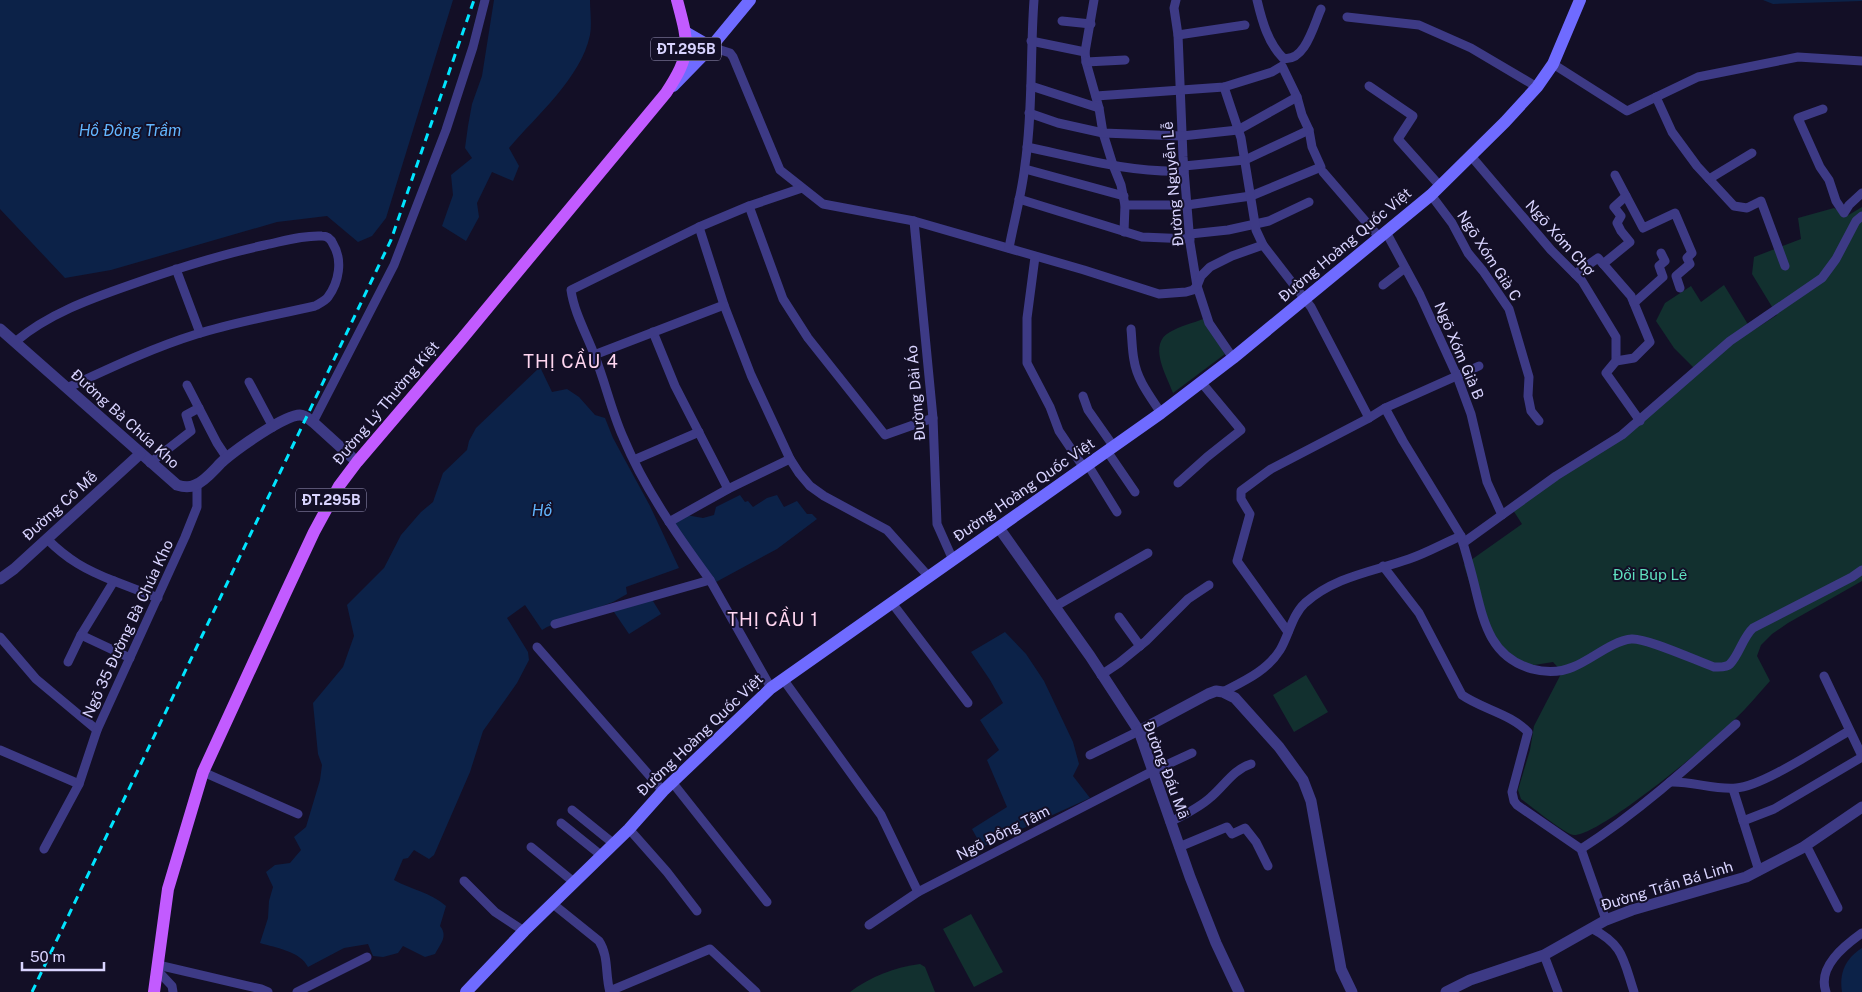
<svg xmlns="http://www.w3.org/2000/svg" width="1862" height="992" viewBox="0 0 1862 992" font-family="'Public Sans',sans-serif">
<style>
.green{fill:#12302f}
.water{fill:#0c2248}
.lines{fill:none;stroke-linecap:round;stroke-linejoin:round}
.minor{stroke:#3d3a85;stroke-width:9}
.tertiary{stroke:#3d3a85;stroke-width:11}
.secondary{stroke:#6f6bff;stroke-width:12}
.primary{stroke:#c25bff;stroke-width:12}
.rail{stroke:#00e5ff;stroke-width:3;stroke-dasharray:8 6;stroke-linecap:butt}
.labels{text-anchor:middle;stroke-width:4;stroke-linejoin:round;paint-order:stroke}
.shield{fill:#130f26;stroke:#9e99be;stroke-width:1}
.shield-label{font-size:14px;font-weight:bold;fill:#d9d4ff}
.street-label{font-size:15px;fill:#d9d4ff;stroke:#130f26}
.park-label{font-size:15px;fill:#5fe0c0;stroke:#130f26}
.water-label{font-size:16px;font-style:italic;fill:#62b6ff;stroke:#130f26}
.quarter-label{font-size:18px;letter-spacing:1px;fill:#ffd6f0;stroke:#130f26}
</style>
<rect width="100%" height="100%" fill="#130f26"/>
<g class="green">
<path d="M1862,207V581L1788,623L1772,634L1761,645L1757,656L1770,681C1758,694 1747,708 1734,720C1712,742 1600,836 1574,835C1566,835 1530,805 1521,799L1518,790L1530,750L1534,726L1562,672L1553,662L1528,666L1511,658L1487,639L1464,565L1522,524L1511,507L1621,437L1694,368L1674,348L1656,321L1665,303L1691,286L1701,302L1724,285L1752,331L1777,315L1752,274L1754,257L1801,239L1798,218L1834,208L1847,216Z"/>
<path d="M1203,319L1225,354L1173,393C1167,376 1147,344 1170,332C1180,326 1193,323 1203,319Z"/>
<path d="M1306,675L1328,712L1294,732L1273,695Z"/>
<path d="M971,914L1003,972L974,987L943,929Z"/>
<path d="M920,964L925,967L935,992H850C870,977 895,967 920,964Z"/>
</g>
<g class="water">
<path d="M0,0H453L386,218L372,236L358,242L327,216L277,222L111,270L65,278L0,209Z"/>
<path d="M494,0H590C590,11 592,24 590,35C581,78 536,116 509,148L519,166L513,181L492,172L477,203L479,217L466,241L442,226L453,195L451,175L472,158L465,148L468,126L472,104L482,76Z"/>
<path d="M1763,0H1862V1L1773,4Z"/>
<path d="M540,367L552,392L567,389L579,397L595,415L605,418L613,438L650,506L679,568L626,587L627,594L613,602L547,627L542,630L525,605L507,618L528,652L529,660L517,683L483,731L470,772L434,855L429,859L414,850L408,858L403,859L394,880C412,890 430,892 446,906L440,926C448,936 441,943 435,954L425,957L403,946L398,953L383,957L373,956L368,944L344,948L308,967C300,951 276,948 260,943L268,918L269,901L273,887L266,872L275,865L290,863L301,850L294,837L306,827L320,780L322,765L318,754L313,703L343,667L354,636L347,605L384,568L401,535L421,512L433,502L443,473L467,450L469,441L476,428Z"/>
<path d="M740,495L745,502L748,501L753,507L767,498L777,495L784,507L797,501L807,514H812L817,519L777,549L716,582L673,524L686,515L703,518L714,515L716,507Z"/>
<path d="M651,598L661,614L629,634L612,609Z"/>
<path d="M1005,632L1026,654L1044,681L1073,742L1079,764L1073,776L1090,798L982,847L972,829L1007,807L987,760L999,750L980,720L1003,703L990,680L971,652Z"/>
<path d="M1862,948V992H1842C1839,973 1845,959 1862,948Z"/>
</g>
<g class="lines">
<g class="minor">
<path d="M1094,0L1085,52L1086,62L1099,108L1103,133L1113,165L1121,185L1125,205L1124,232"/>
<path d="M1176,0L1174,8L1178,35L1183,157L1190,243L1197,286L1209,323L1233,358"/>
<path d="M1257,0C1262,21 1268,43 1283,58C1305,63 1314,24 1321,9"/>
<path d="M1347,17L1419,25L1471,48L1537,87"/>
<path d="M1062,21L1091,24"/>
<path d="M1178,35L1245,25"/>
<path d="M1031,41L1085,52"/>
<path d="M711,47L730,53L733,57L780,170L823,204L914,221L1084,270L1159,294L1186,292L1193,290L1197,286L1201,276L1210,267L1232,256L1263,245"/>
<path d="M1086,62L1125,60"/>
<path d="M1553,64L1627,111L1698,77L1798,57L1862,61"/>
<path d="M1031,86L1099,108"/>
<path d="M1369,86L1413,116L1398,139L1440,186"/>
<path d="M1096,96L1224,87L1272,72L1282,66L1297,97L1302,115L1309,130L1312,147L1321,167L1251,196L1187,205H1125"/>
<path d="M1656,97L1672,132L1697,166L1734,206L1747,208L1761,201L1785,266"/>
<path d="M1823,109L1798,118L1820,167L1829,180L1836,201L1844,213L1849,205L1862,193"/>
<path d="M1029,113L1058,123L1103,133L1182,136L1238,130L1297,97"/>
<path d="M1027,147C1079,158 1130,173 1184,171"/>
<path d="M1471,156L1551,250L1582,281L1616,337V361L1606,373L1640,421"/>
<path d="M1184,166L1245,160L1309,130"/>
<path d="M1025,169L1124,196"/>
<path d="M1323,172L1379,237"/>
<path d="M1615,175L1643,228L1675,213L1692,253L1687,258L1690,264L1676,276L1680,288"/>
<path d="M1709,179L1752,153"/>
<path d="M1431,195L1452,223L1468,253L1483,271L1509,309L1529,377L1528,396L1531,411L1539,421"/>
<path d="M1019,199L1142,237L1190,239"/>
<path d="M749,206L783,299L808,338L885,435L933,418"/>
<path d="M914,221L933,418L937,524L953,560"/>
<path d="M699,227L724,305L751,375L790,459L799,473L810,486L824,496L887,530L929,577"/>
<path d="M1386,232L1420,295L1457,376L1471,414L1487,482L1502,515"/>
<path d="M1190,234L1228,230L1269,221L1309,202"/>
<path d="M1009,248C1014,221 1022,193 1025,165C1033,111 1030,55 1034,0"/>
<path d="M1035,257L1027,318V363L1050,407L1059,431L1084,468"/>
<path d="M1603,264L1630,242L1621,231L1617,223L1621,216L1614,207L1626,196"/>
<path d="M176,269L200,333"/>
<path d="M1575,274L1598,258L1631,296L1650,342L1634,358L1616,361"/>
<path d="M1383,285L1405,268"/>
<path d="M1634,303L1663,277L1659,266L1665,261L1661,253"/>
<path d="M1131,329C1132,339 1132,350 1134,360C1137,380 1150,396 1161,413"/>
<path d="M653,332L675,386L728,489L669,522"/>
<path d="M15,342C48,314 90,299 130,285C175,269 219,255 265,245C284,241 303,235 322,236C328,236 331,239 333,244C343,260 339,282 328,297C325,301 320,303 315,306C276,315 235,322 197,334C152,348 110,368 67,388"/>
<path d="M594,355L724,305"/>
<path d="M249,382L273,427"/>
<path d="M187,385L217,443L227,458"/>
<path d="M1083,396L1088,410L1114,447"/>
<path d="M1385,408L1479,366"/>
<path d="M313,422L394,265L446,130L473,47L485,0"/>
<path d="M1107,451L1135,492"/>
<path d="M634,460L699,432"/>
<path d="M150,463L191,431L186,415L199,408"/>
<path d="M1088,465L1117,512"/>
<path d="M1178,483L1207,457L1241,430L1201,382"/>
<path d="M728,489L790,459"/>
<path d="M1461,536C1466,553 1471,570 1475,587C1484,624 1491,657 1532,669C1547,673 1559,673 1573,667C1591,660 1612,641 1631,639C1645,637 1697,661 1714,667C1719,667 1726,668 1730,664C1739,655 1743,637 1753,628L1852,577L1862,570"/>
<path d="M47,539C68,560 86,570 114,581L81,635L68,662"/>
<path d="M1463,543L1556,476L1622,435L1730,341L1822,278L1836,259L1856,221L1862,216"/>
<path d="M1383,566L1419,613L1462,695C1482,709 1511,714 1528,732L1512,792L1514,801L1517,805L1581,849L1606,920"/>
<path d="M710,580C677,535 644,488 623,437C611,410 605,381 594,354C586,333 574,312 571,290L699,227L749,206L802,188"/>
<path d="M114,581L158,598"/>
<path d="M892,603L968,703"/>
<path d="M1054,607L1148,553"/>
<path d="M1119,617L1140,646"/>
<path d="M555,624L710,580L771,688"/>
<path d="M1288,632L1237,561L1250,514L1241,499V491L1271,469L1369,418"/>
<path d="M81,635L130,658"/>
<path d="M0,637L36,679L97,730"/>
<path d="M537,647L663,791"/>
<path d="M1101,675L1119,663L1146,641L1188,599L1209,585"/>
<path d="M1824,676L1862,756"/>
<path d="M783,679L881,815L918,892"/>
<path d="M1223,692C1244,681 1267,671 1280,650C1289,635 1292,615 1305,603C1336,576 1372,572 1409,559C1427,553 1444,543 1461,536L1403,441L1385,408L1369,418L1311,307L1263,245L1256,230L1241,138L1224,87"/>
<path d="M0,750L79,784"/>
<path d="M1090,755L1139,731"/>
<path d="M203,772L298,814"/>
<path d="M672,782L767,902"/>
<path d="M1670,782C1692,781 1714,790 1736,788C1762,787 1824,745 1849,731"/>
<path d="M1733,789L1759,871"/>
<path d="M572,810L614,844"/>
<path d="M1743,821L1774,809L1862,757"/>
<path d="M1170,822C1184,815 1199,808 1211,797C1224,786 1234,769 1251,764"/>
<path d="M561,823L602,856"/>
<path d="M629,829L667,872L697,911"/>
<path d="M1806,845L1838,908"/>
<path d="M531,847L575,883"/>
<path d="M1179,847L1227,827L1232,834L1245,828L1256,842L1268,866"/>
<path d="M44,849L79,784L97,730L185,537L197,507V485"/>
<path d="M1581,849C1637,813 1687,768 1736,724"/>
<path d="M464,881L495,912L524,931"/>
<path d="M553,904L599,941C609,956 605,975 610,992"/>
<path d="M869,925L918,892L1153,771L1192,753"/>
<path d="M1591,928C1624,945 1623,959 1634,992"/>
<path d="M1544,955L1558,992"/>
<path d="M158,965L261,989L268,992"/>
<path d="M157,970L172,986L173,992"/>
<path d="M610,991L710,949L756,992"/>
<path d="M297,992L367,957"/>
<path d="M1826,992C1817,967 1844,946 1862,933"/>
</g>
<g class="tertiary">
<path d="M0,329L177,485C183,487 189,488 195,485C206,481 216,467 224,460C237,449 284,415 300,415C305,415 309,419 313,422L357,462"/>
<path d="M999,528L1090,656L1139,731L1190,877L1216,943L1239,992"/>
<path d="M0,579L14,569L140,454"/>
<path d="M1139,731L1208,694L1216,691L1223,692L1235,698L1279,747L1303,780L1311,801L1341,969L1352,992"/>
<path d="M1446,992L1470,980L1544,955L1606,920L1632,910L1746,877L1802,848L1862,807"/>
</g>
<g class="secondary">
<path d="M685,32L711,47"/>
<path d="M673,86L711,47L750,0"/>
<path d="M466,992L524,931L629,829L663,791L771,688L1161,413L1233,358L1431,195L1505,122L1537,87L1553,64L1580,0"/>
</g>
<path class="primary" d="M154,992L168,889L203,772L285,594L314,532L339,486L357,462L461,340L666,93C692,53 689,45 677,0"/>
<path class="rail" d="M32,992L391,240L474,0"/>
</g>
<g class="labels">
<g class="shield">
<rect x="651" y="37.5" width="70" height="23" rx="4"/>
<rect x="296" y="488.5" width="70" height="23" rx="4"/>
</g>
<g class="shield-label">
<text x="686" y="54">ĐT.295B</text>
<text x="331" y="505">ĐT.295B</text>
</g>
<g class="street-label">
<text transform="translate(1173 184) rotate(-95)" y="5">Đường Nguyễn Lễ</text>
<text transform="translate(1560 238) rotate(48)" y="5">Ngõ Xóm Chợ</text>
<text transform="translate(1345 245) rotate(-40)" y="5">Đường Hoàng Quốc Việt</text>
<text transform="translate(1489 256) rotate(57)" y="5">Ngõ Xóm Già C</text>
<text transform="translate(1459 351) rotate(67)" y="5">Ngõ Xóm Già B</text>
<text transform="translate(916 393) rotate(-95)" y="5">Đường Dải Áo</text>
<text transform="translate(386 403) rotate(-50)" y="5">Đường Lý Thường Kiệt</text>
<text transform="translate(125 419) rotate(42)" y="5">Đường Bà Chúa Kho</text>
<text transform="translate(1024 490) rotate(-35)" y="5">Đường Hoàng Quốc Việt</text>
<text transform="translate(60 506) rotate(-42)" y="5">Đường Cô Mễ</text>
<text transform="translate(128 629) rotate(-65)" y="5">Ngõ 35 Đường Bà Chúa Kho</text>
<text transform="translate(700 735) rotate(-44)" y="5">Đường Hoàng Quốc Việt</text>
<text transform="translate(1166 770) rotate(69)" y="5">Đường Đấu Mã</text>
<text transform="translate(1003 833) rotate(-27)" y="5">Ngõ Đồng Tâm</text>
<text transform="translate(1667 886) rotate(-17)" y="5">Đường Trần Bá Linh</text>
</g>
<g class="park-label">
<text x="1650" y="580">Đồi Búp Lê</text>
</g>
<g class="water-label">
<text x="130" y="136">Hồ Đồng Trầm</text>
<text x="542" y="516">Hồ</text>
</g>
<g class="quarter-label">
<text x="571" y="368">THỊ CẦU 4</text>
<text x="773" y="626">THỊ CẦU 1</text>
</g>
</g>
<path d="M22 962v8h82v-8" fill="none" stroke="#d9d4ff" stroke-width="2.5"/>
<text x="30" y="962" font-size="15" fill="#d9d4ff" stroke="#130f26" stroke-width="4" paint-order="stroke">50 m</text>
</svg>
